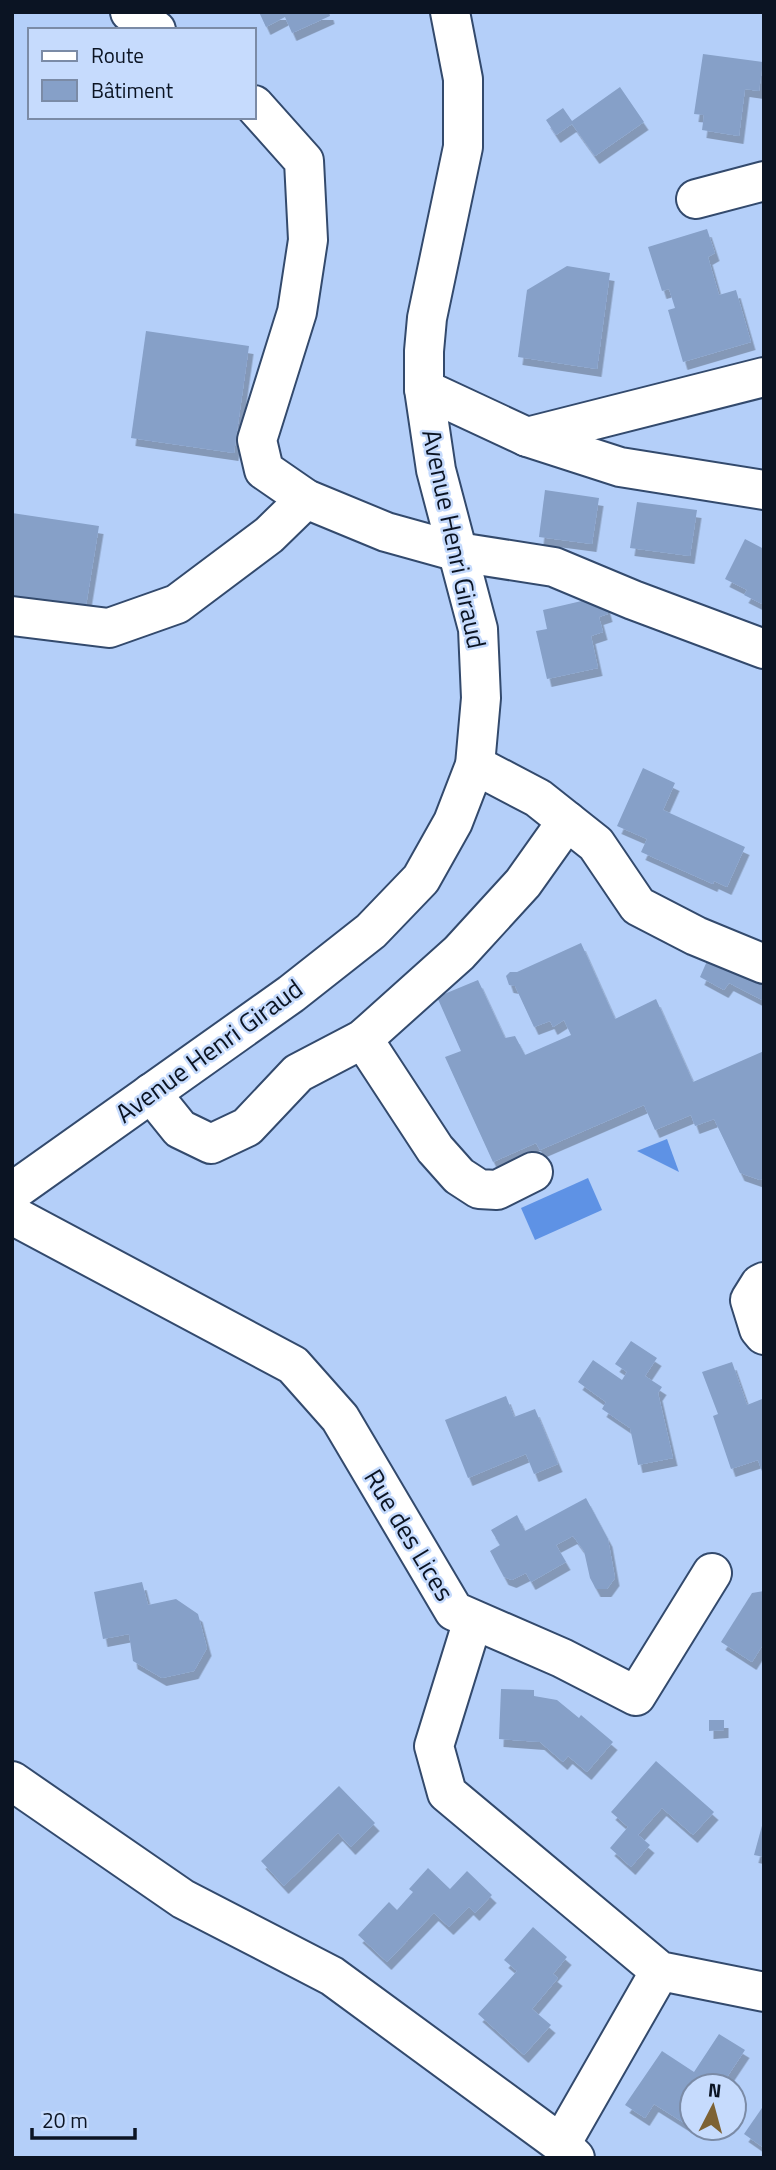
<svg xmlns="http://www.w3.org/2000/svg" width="776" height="2170" viewBox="0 0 776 2170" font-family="'Titillium Web',sans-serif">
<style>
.water{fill:#5e92e5}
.building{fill:#86a0c8;filter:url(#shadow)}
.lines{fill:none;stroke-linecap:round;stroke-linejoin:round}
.minor-casing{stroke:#334a6d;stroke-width:42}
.minor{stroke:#fff;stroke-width:38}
.labels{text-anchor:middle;stroke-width:5;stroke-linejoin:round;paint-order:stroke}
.street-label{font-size:26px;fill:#0b1423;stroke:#c6dbfd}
</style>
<defs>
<filter id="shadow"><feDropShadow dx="4.5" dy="8" stdDeviation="0" flood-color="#0004"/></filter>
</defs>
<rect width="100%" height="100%" fill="#b4cff9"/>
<g class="water">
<path d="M667,1139L679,1172L637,1151Z"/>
<path d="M588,1178L602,1210L535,1240L521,1208Z"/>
</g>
<g class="building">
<path d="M259,12H329L330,16L292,33L285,17L266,27Z"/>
<path d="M703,54L763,62L759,91L745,89L739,136L702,130L704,115L694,114Z"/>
<path d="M620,87L644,122L595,156L572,124L556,135L546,120L563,108L572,121Z"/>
<path d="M707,229L715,253L708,257L719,295L736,290L751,342L683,362L668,310L675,308L669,289L662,291L648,247Z"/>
<path d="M567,266L610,273L597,369L518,357L527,290Z"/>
<path d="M146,331L249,346L234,453L131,438Z"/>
<path d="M545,490L599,498L592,544L539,537Z"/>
<path d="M637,502L697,510L690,556L630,548Z"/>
<path d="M12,513L99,526L86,606L64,603L63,610L12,603Z"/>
<path d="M745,539L764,549V605L744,595L747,590L725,579Z"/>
<path d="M603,596L608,614L599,617L603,632L591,636L598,668L547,679L536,631L547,629L543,610Z"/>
<path d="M643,768L675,783L663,810L745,847L727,887L714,881L713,884L641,852L647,839L617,826Z"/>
<path d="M581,943L615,1019L656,999L693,1082L764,1051V1178L760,1180L740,1173L714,1119L695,1126L691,1115L655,1130L644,1105L540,1150L536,1143L493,1162L445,1057L461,1051L437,997L478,980L505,1038L515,1036L525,1055L571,1035L564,1020L553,1027L550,1021L534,1027L515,986L509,985L506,976L510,972H517Z"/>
<path d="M711,952L764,977V1001L729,983L724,990L700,977Z"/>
<path d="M631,1341L657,1358L645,1376L662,1387L658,1393L673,1458L638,1465L630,1428L602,1409L606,1402L578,1382L593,1360L622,1380L627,1372L615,1364Z"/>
<path d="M732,1362L747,1405L762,1399L764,1405V1477L758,1460L731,1469L713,1416L718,1414L702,1372Z"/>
<path d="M506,1396L514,1417L535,1409L558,1464L534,1474L526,1454L468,1478L445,1420Z"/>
<path d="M586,1498L608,1539L615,1578L607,1589H596L590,1578L584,1551L573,1536L556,1545L566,1562L531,1582L526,1573L512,1580L504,1577L490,1551L500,1545L491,1530L517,1515L525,1531Z"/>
<path d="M142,1582L148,1605L176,1599L198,1614L207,1648L194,1671L162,1678L133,1661L129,1634L103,1639L94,1592Z"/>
<path d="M764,1591V1643L752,1662L721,1642L752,1593Z"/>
<path d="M501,1689L534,1690V1696L557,1700L579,1718L581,1715L613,1742L587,1772L568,1756L563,1762L540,1742L499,1739Z"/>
<path d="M709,1720H724V1730L709,1731Z"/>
<path d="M656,1761L714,1812L693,1835L662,1808L638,1835L650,1845L631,1867L610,1848L628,1827L611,1812Z"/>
<path d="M339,1786L375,1823L351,1847L338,1833L284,1886L261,1861Z"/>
<path d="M763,1822H764V1857L754,1855Z"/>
<path d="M428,1868L450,1889L467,1871L492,1895L475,1913L469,1907L449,1927L434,1913L387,1962L358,1935L389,1902L397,1910L413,1892L409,1889Z"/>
<path d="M533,1927L567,1957L553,1974L558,1978L532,2009L551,2025L524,2055L478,2014L517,1971L504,1960Z"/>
<path d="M719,2034L745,2050L721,2086H692V2128L654,2104L645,2118L625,2105L662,2051L694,2072Z"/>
<path d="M764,2105V2148L744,2134Z"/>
</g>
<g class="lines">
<defs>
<g id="minor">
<path d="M130,12L156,30"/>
<path d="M254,105L304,161L308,240L297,312L257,440L264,470L306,499L386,532L458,552L554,567L633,600L764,649"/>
<path d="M696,199L764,181"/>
<path d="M424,389L527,437L620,467L764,490"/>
<path d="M527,437L764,377"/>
<path d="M12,616L109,628L177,604L269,535L306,499"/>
<path d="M475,765L538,798L596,844L638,906L696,936L764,964"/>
<path d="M363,1039L435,1149L459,1176L479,1189L497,1190L533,1172"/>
<path d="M151,1093L180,1129L211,1144L247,1127L298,1073L363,1039L459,953L523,883L567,821"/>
<path d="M12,1192L291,994L371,931L421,879L453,822L475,765L481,698L478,629L436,470L424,389V351L427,318L463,147V79L450,12"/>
<path d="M12,1215L293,1365L340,1418L454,1611L562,1658L636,1696L712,1573"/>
<path d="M764,1282L760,1284L750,1300L759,1329L764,1335"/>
<path d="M473,1620L434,1746L447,1793L660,1971L764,1992"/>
<path d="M12,1781L183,1899L332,1976L561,2144L575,2158"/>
<path d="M561,2144L660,1971"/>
</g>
</defs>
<use href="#minor" class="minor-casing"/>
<use href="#minor" class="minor"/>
</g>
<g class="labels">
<g class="street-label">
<text transform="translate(454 539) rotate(78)" y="9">Avenue Henri Giraud</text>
<text transform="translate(209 1051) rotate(-36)" y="9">Avenue Henri Giraud</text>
<text transform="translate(409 1535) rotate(59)" y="9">Rue des Lices</text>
</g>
</g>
<rect width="776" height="2170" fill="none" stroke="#0b1423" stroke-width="28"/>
<rect x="28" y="28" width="228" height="91" fill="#c6dbfd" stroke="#7b8ba6" stroke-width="2"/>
<rect x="42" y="51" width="35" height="10" fill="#ffffff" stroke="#7b8ba6" stroke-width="2"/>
<text x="91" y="63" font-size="21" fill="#0b1423">Route</text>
<rect x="42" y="80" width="35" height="21" fill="#86a0c8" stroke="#7b8ba6" stroke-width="2"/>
<text x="91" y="98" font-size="21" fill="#0b1423">Bâtiment</text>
<g transform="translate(713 2107) rotate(6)"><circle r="33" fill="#c6dbfd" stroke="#7b8ba6" stroke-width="2"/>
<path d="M0-5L12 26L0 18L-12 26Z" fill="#7d6234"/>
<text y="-10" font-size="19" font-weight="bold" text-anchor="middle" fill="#0b1423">N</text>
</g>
<path d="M32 2128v10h103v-10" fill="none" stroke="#0b1423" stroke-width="3.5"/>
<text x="42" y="2128" font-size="21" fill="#0b1423" stroke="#c6dbfd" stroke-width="5" paint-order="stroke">20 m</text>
</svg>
